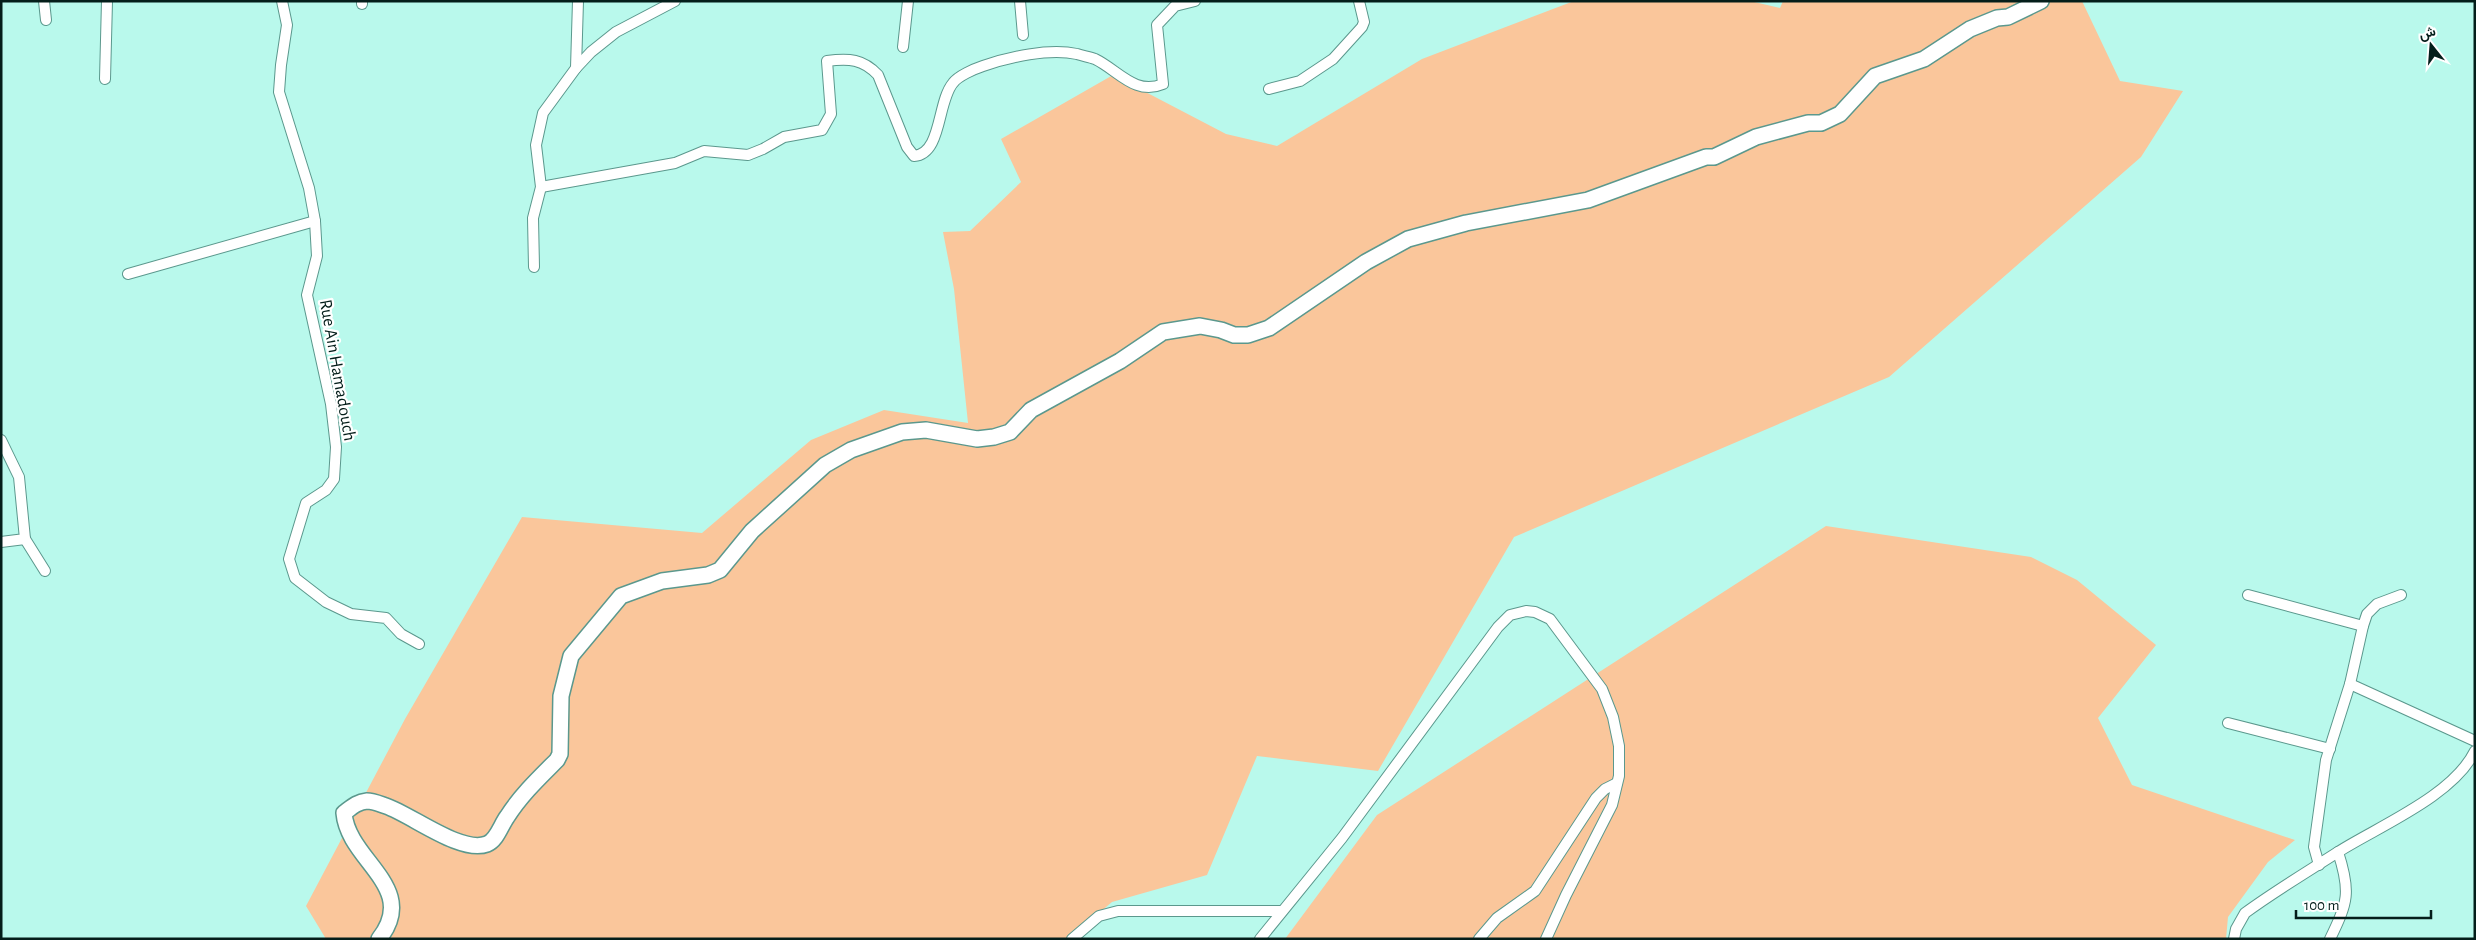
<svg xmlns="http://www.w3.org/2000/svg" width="2476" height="940" viewBox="0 0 2476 940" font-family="'Alegreya Sans',Vazirmatn,sans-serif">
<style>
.green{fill:#fac69b}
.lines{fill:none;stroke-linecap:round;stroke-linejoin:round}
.street-casing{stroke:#5b988d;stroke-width:12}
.secondary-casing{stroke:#5b988d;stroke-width:18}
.street{stroke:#fff;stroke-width:10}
.secondary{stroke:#fff;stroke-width:15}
.labels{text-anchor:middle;stroke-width:4.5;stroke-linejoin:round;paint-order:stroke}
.street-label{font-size:18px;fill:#041e1a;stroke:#fff}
</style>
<rect width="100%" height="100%" fill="#b9f9ec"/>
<g class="green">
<path d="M1574,1H1750L1780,8L1783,1H2082L2120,81L2183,91L2141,157L1889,377L1514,537L1378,771L1257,756L1207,875L1112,902L1068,939H326L306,906L405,719L522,517L702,533L811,440L884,410L968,423L954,289L943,232L970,231L1021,182L1001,139L1113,75L1226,134L1277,146L1422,59Z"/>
<path d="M1826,526L2031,557L2077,580L2156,645L2098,718L2132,785L2295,840L2268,862L2228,917L2226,939H1285L1377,815Z"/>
</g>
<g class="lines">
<defs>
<g id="street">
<path d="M44,1L46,20"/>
<path d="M282,1L287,25L281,65L279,92L309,188L315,221L317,256L307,295L331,404L336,447L334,479L326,490L306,503L289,559L295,578L326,602L351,614L386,618L401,634L419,644"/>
<path d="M1020,1L1023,35"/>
<path d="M362,4V1"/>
<path d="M903,47L908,1"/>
<path d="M576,68L591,52L616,32L675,1"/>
<path d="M105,79L107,1"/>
<path d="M1269,89L1300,81L1333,59L1362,27L1364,22L1359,1"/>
<path d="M541,187L675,163L704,151L748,155L763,149L784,137L822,130L831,114L827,61C849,58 863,59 878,75L907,147L914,156C942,154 937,102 953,83C958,76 974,69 983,66C1009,57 1049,48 1077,54C1083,56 1090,57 1095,59C1118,70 1135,96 1163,84L1157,25L1175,6L1195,1"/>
<path d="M534,267L533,218L541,187L536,145L543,113L576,68L578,1"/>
<path d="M128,274L315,221"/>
<path d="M1,440L19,477L25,539L1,542"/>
<path d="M25,539L45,571"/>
<path d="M2248,595L2363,626"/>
<path d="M2350,684L2475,741"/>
<path d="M2228,723L2330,749"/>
<path d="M2319,865L2314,847L2326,760L2350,684L2363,626L2367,614L2377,604L2401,595"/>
<path d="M1072,939L1099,916L1118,911H1282"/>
<path d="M1260,939L1342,838L1498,627L1510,615L1526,611L1535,612L1550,619L1602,689L1613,717L1619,746V776L1612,805L1566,895L1546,939"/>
<path d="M1479,939L1497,918L1535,891L1596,798L1605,789L1617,783"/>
<path d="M2234,939L2236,929L2245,913C2275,891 2307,872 2338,852C2379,826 2453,796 2475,751"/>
<path d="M2330,939C2348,902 2351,892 2338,852"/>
</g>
<path id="secondary" d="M379,939C420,887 348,861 344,813C352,807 357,802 367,801C373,801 380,804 386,806C412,815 461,854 487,844C497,840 501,825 507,817C521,795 539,778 557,760L560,754L561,696L571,656L621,596L662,581L708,575L720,570L752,531L825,465L851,450L902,432L926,430L977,439L994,437L1010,432L1031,410L1120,361L1163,332L1200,326L1221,330L1234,335H1248L1269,328L1366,262L1408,239L1466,223L1588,200L1706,157H1714L1756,137L1808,123H1821L1840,114L1875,76L1924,59L1970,29L1997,18L2008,17L2041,1"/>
</defs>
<use href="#street" class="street-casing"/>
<use href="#secondary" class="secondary-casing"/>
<use href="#street" class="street"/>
<use href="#secondary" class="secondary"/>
</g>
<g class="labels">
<g class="street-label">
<text transform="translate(338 370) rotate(80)" y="6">Rue Ain Hamadouch</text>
</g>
</g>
<rect width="2476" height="940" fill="none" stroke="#041e1a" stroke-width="5"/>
<g transform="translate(2431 45) rotate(343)" stroke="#ffffff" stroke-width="4" paint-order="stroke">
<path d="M0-4L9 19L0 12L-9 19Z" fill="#041e1a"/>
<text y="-8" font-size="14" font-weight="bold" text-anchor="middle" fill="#041e1a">ش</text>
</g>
<path d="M2296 910v8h135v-8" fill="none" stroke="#041e1a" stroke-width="2.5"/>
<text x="2304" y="910" font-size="15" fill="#041e1a" stroke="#ffffff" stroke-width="4" paint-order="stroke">100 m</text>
</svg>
